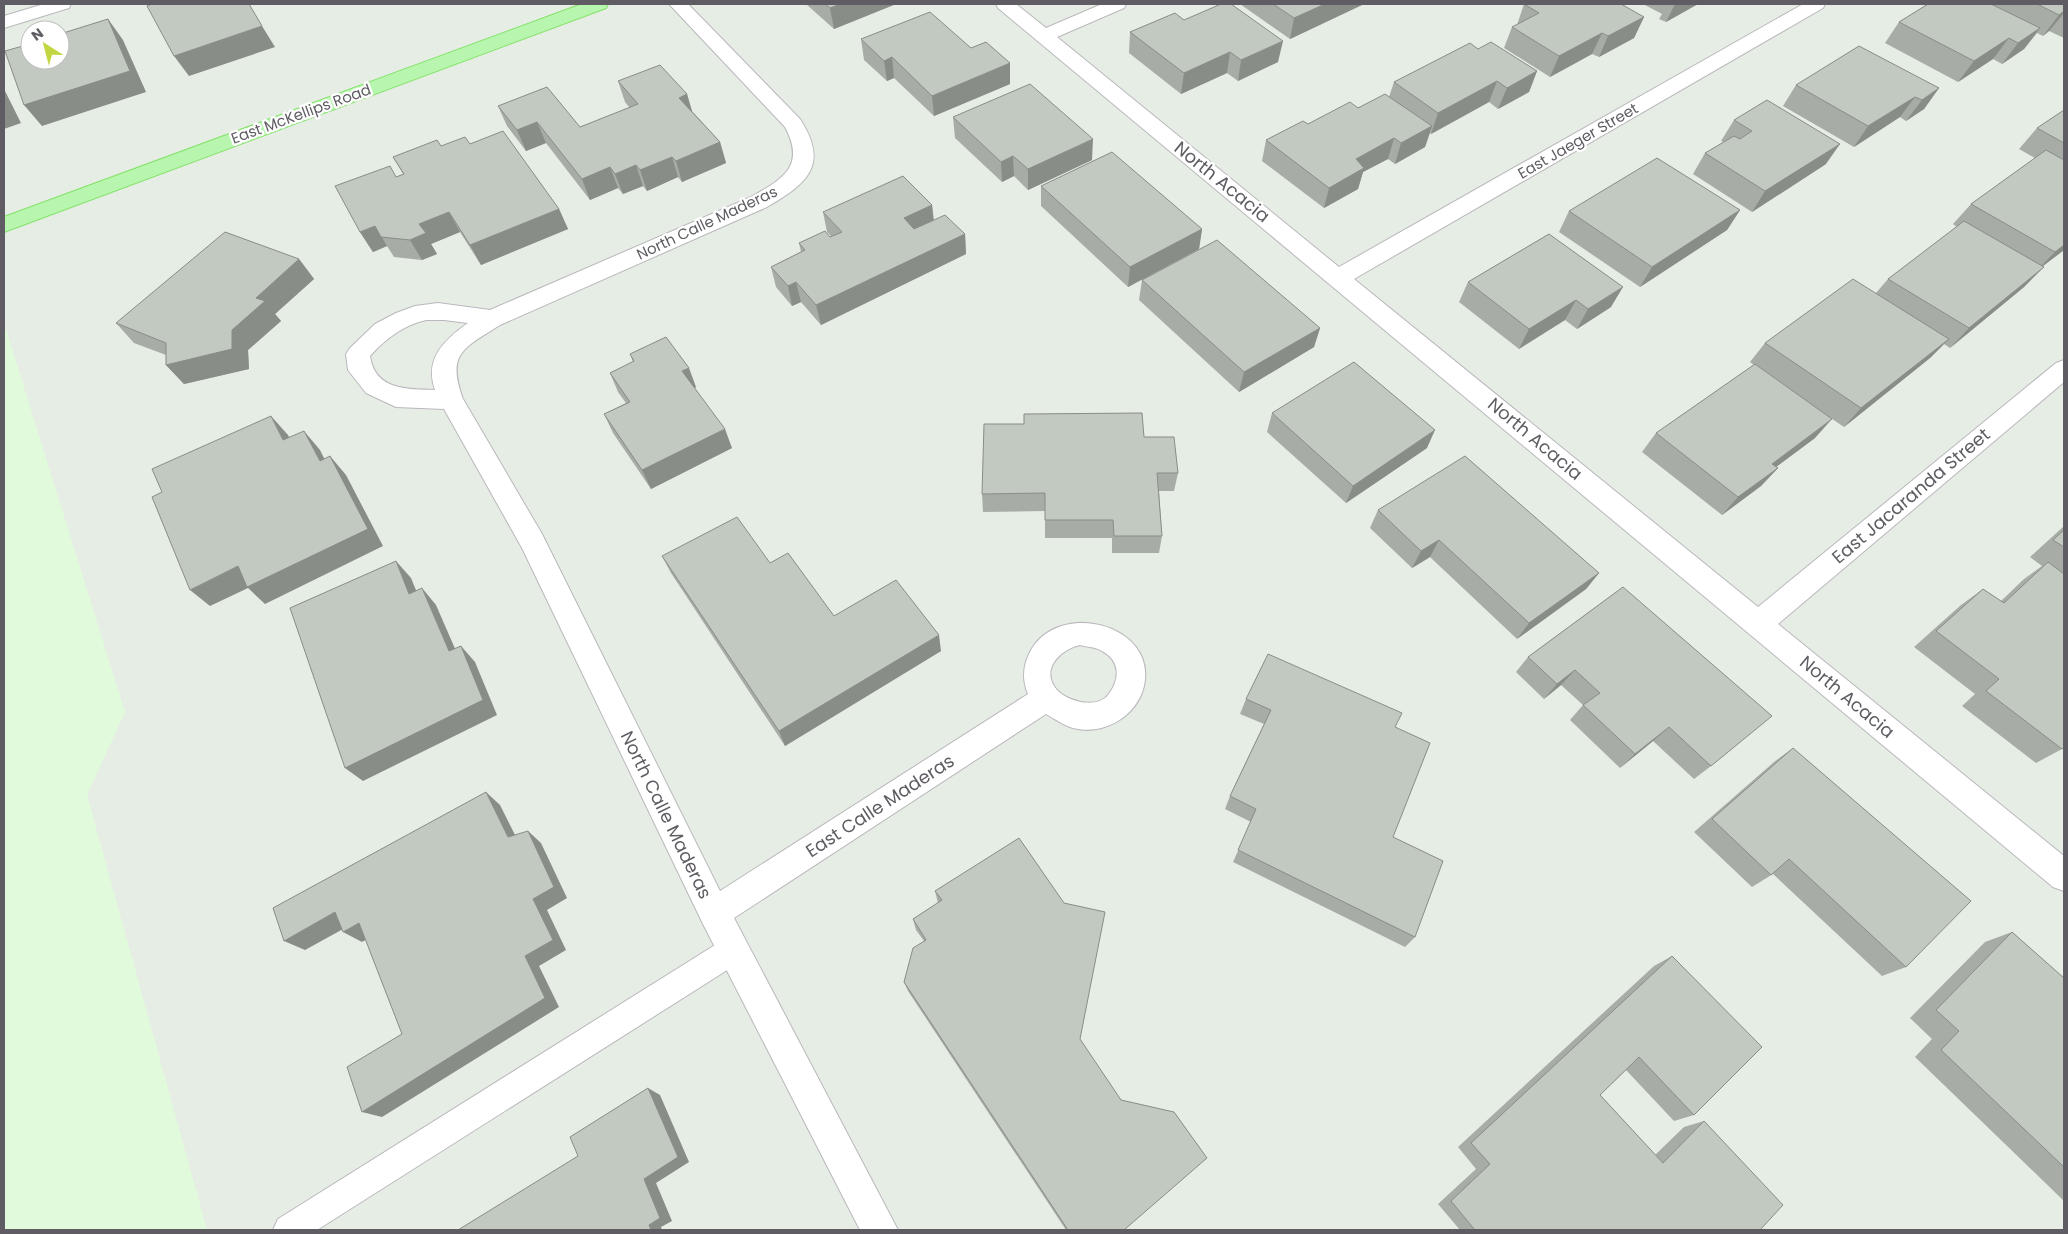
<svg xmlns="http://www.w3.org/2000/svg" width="2068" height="1234" viewBox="0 0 2068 1234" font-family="Poppins,sans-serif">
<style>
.commercial{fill:#e2fadc}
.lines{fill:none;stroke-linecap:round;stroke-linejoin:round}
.lane-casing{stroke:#bab7bd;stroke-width:2}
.street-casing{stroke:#bab7bd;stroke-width:2}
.primary-casing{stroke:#84e269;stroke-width:2}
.lane{fill:#fff;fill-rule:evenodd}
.street{fill:#fff;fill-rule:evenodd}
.primary{fill:#b8f6b0;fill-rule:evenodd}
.wall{fill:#a7ada6}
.shaded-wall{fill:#888d87}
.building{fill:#c2c9c1;stroke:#888d87}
.labels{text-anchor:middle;stroke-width:4.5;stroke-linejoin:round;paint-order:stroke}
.far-street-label{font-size:15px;fill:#605c63;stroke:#fff}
.street-label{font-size:18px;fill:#605c63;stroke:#fff}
</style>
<rect width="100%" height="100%" fill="#e6ede4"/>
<path class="commercial" d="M4,323L125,712L87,795L207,1230H4Z"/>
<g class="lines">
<defs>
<path id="lane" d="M733,936L743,940L747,950L743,960L317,1230H273L278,1219L723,940Z"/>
<g id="street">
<path d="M44,4H71L69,8L4,28V16Z"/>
<path d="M669,4H688L800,119C830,165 807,184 767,207L500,325C464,348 446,353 463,399L542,534L720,891L1028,694C1022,680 1023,667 1029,654C1055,598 1158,623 1144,686C1137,716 1104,736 1073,728C1063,725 1055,719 1046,714L734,918L898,1230H860L703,924L522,548L444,409L396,407L366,393L348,370L346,354L350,348L375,324L396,313L415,306L438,303L490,310L751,197C783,179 806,166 785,127ZM426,320H444L468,323C444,340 424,359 435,390C408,389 375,391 370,356C385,339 404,325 426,320ZM1080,645C1087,647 1096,647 1102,651C1121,661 1120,680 1108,695C1096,710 1063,701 1054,686C1042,667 1062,649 1080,645Z"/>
<path d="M996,4H1016L1046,28L1102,4H1126L1124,8L1057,37L1339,267L1803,4H1825L1823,8L1354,279L1758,607L2056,363L2064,360V382L1778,624L2064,856V891L2053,887L998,8Z"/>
</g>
<path id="primary" d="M582,4H608L606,8L4,232V217Z"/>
</defs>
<use href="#lane" class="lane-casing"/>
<use href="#street" class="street-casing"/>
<use href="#primary" class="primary-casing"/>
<use href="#lane" class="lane"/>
<use href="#street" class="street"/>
<use href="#primary" class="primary"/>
</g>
<g class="wall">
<path d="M806,4H896L834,29Z"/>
<path d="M1240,4H1364L1290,39Z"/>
<path d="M1524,4L1644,17L1634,38L1599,57L1592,54L1550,77L1504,48L1512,27L1517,25Z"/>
<path d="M1643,4H1698L1666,22L1659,19L1662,14Z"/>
<path d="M1928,4H2064V38L2049,31L2043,36L2037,33L2024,49L2002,64L1993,59L1958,82L1885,43L1899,22Z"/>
<path d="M1184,20L1278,62L1238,81L1227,73L1181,94L1129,53L1130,32Z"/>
<path d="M861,39L1010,84L934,116L894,78L887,81L864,60Z"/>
<path d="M1478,49L1537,71L1529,92L1498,109L1489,102L1431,134L1430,133L1425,147L1395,164L1388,159L1363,172L1358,189L1324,208L1262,161L1266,140L1308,124L1389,97L1394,82Z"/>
<path d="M618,81L687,94L692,111L720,142L726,163L682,182L678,177L647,191L643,186L623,194L618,188L590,200L546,143L526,151L507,126L498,106L580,127L630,108L625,102Z"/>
<path d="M1796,85L1939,88L1924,109L1906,121L1900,117L1854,147L1783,106Z"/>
<path d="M2064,110V250L2043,266L2024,287L1950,348L1944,344L1930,358L1844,427L1819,410L1815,438L1776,467L1778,468L1761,486L1722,515L1642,452L1656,433L1754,365L1750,362L1765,343L1876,293L1888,279L1957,227L1953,224L1971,204L2035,158L2019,149L2037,128Z"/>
<path d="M953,117L1092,160L1028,190L1014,176L1002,182L955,138Z"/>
<path d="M1734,120L1826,164L1752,212L1693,174L1705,153L1724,142L1721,141Z"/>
<path d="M470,144L559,209L568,229L481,265L460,232L431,244L437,254L422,260L394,257L387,246L373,252L360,232L396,177L403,174L393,157L441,146Z"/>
<path d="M1041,186L1202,229L1199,249L1128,287L1041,206Z"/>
<path d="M932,205L934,220L965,234L966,254L821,325L801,302L792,306L776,287L771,267L801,252L799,243L831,236L827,232L823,212Z"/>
<path d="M1740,210L1727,230L1640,287L1559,232L1569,211Z"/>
<path d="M1549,234L1611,307L1577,329L1565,320L1519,349L1459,302L1468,282Z"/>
<path d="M299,259L314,279L275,314L281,321L248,350L249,369L184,384L166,365V355L134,343L116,323Z"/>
<path d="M1142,280L1320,328L1314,347L1239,392L1139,300Z"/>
<path d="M630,354L696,387L695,388L732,448L651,489L613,433L604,414L626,403L618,392L610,373L633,362Z"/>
<path d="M1272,413L1427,448L1346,503L1267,432Z"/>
<path d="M1144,437L1178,473L1174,491H1159L1162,536L1159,553H1112V538H1045V511L983,512L982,494Z"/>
<path d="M1378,510L1599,573L1586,589L1517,639L1430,557L1412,568L1370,528Z"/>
<path d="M2064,526V747L2062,749L2036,763L1962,706L1975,694L1914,647L1961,605L1983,589L2001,601L2024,579L2042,566L2030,557Z"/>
<path d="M662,556L770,563L834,616L941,651L785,746L671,573Z"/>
<path d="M1623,587L1711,766L1694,779L1653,741L1620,768L1570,720L1583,705L1561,685L1544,699L1516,672L1528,657Z"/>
<path d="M1246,699L1395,727L1393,837L1415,937L1405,947L1233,862L1251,822L1225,809L1230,796L1264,724L1240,714Z"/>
<path d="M1793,748L1906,967L1882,976L1773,874L1752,887L1694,832L1774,762Z"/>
<path d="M935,891L1080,1039L1124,1230H1066L908,991L904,982L924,941L916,930L913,919L938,903Z"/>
<path d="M2012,932L2064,978V1201L1915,1057L1932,1039L1910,1018L1985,942Z"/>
<path d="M1672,956L1694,1115L1674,1121L1626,1070L1600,1095L1655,1155L1684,1127L1704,1121L1760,1230H1460L1438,1204L1476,1169L1458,1147L1654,966Z"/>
</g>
<g class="shaded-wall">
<path d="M841,4H896L834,29L830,8Z"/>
<path d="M1325,4H1364L1290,39L1294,18Z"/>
<path d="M1675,4H1698L1666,22Z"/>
<path d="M2064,11V13L2049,31L2043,36L2059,15Z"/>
<path d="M1644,17L1634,38L1599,57L1608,36Z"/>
<path d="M108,19L123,40L146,92L42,126L24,105Z"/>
<path d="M262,26L275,47L189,76L174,56Z"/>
<path d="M2040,28L2024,49L2002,64L2018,43Z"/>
<path d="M1602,33L1592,54L1550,77L1559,56Z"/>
<path d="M2009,38L1993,59L1958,82L1974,61Z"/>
<path d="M1283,41L1278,62L1238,81L1241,60Z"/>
<path d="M1230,52L1227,73L1181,94L1184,73Z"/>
<path d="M892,57L894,78L887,81L884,61Z"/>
<path d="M1010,63V84L934,116L932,96Z"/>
<path d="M1537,71L1529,92L1498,109L1507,88Z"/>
<path d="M1497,81L1489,102L1431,134L1438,113Z"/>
<path d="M1939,88L1924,109L1906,121L1922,100Z"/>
<path d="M4,89L21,123L4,129Z"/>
<path d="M687,94L693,115L679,98Z"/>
<path d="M1915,97L1900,117L1854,147L1868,126Z"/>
<path d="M537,122L546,143L526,151L517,130Z"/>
<path d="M1432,126L1425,147L1395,164L1401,143Z"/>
<path d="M1394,138L1388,159L1363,172L1358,189L1324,208L1329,188L1356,159Z"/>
<path d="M1093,139L1092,160L1028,190V169Z"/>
<path d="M720,142L726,163L682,182L676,161Z"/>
<path d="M1840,144L1826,164L1752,212L1765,191Z"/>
<path d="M1013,156L1014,176L1002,182L1001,162Z"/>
<path d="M672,157L678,177L647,191L640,170Z"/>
<path d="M636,165L643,186L623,194L615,174Z"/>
<path d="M610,167L618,188L590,200L582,179Z"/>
<path d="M932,205L934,226L907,239L904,218Z"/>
<path d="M559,209L568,229L481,265L470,245Z"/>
<path d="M1740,210L1727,230L1640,287L1652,267Z"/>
<path d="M449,212L460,232L431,244L437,254L422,260L410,240L419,224Z"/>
<path d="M375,226L387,246L373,252L360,232Z"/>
<path d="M1202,229L1199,249L1128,287L1130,267Z"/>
<path d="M965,234L966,254L821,325L816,305Z"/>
<path d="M2064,245V250L2035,272L2055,252Z"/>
<path d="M299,259L314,279L275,314L281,321L248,350L249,369L184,384L166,365L256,298Z"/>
<path d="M2044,267L2024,287L1950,348L1969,328Z"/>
<path d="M796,282L801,302L792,306L788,286Z"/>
<path d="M1623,287L1611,307L1577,329L1588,309Z"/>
<path d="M1576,300L1565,320L1519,349L1529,329Z"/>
<path d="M1320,328L1314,347L1239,392L1244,372Z"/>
<path d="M1949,339L1930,358L1844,427L1861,408Z"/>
<path d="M689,368L696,387L690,390L682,371Z"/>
<path d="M271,416L288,435L300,459L283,440Z"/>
<path d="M1832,419L1815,438L1756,482L1772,464Z"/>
<path d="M725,429L732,448L651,489L642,470Z"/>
<path d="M1435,430L1427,448L1346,503L1353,486Z"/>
<path d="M304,431L320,450L335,480L320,461Z"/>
<path d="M330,456L346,475L383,546L265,604L248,588L210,606L190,590L238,566Z"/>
<path d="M1778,468L1761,486L1722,515L1738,497Z"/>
<path d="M1439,540L1430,557L1412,568L1421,551Z"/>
<path d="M396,561L411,578L424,610L409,594Z"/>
<path d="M1599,573L1586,589L1517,639L1529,623Z"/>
<path d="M422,588L436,605L463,667L449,651Z"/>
<path d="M939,635L941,651L785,746L779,731Z"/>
<path d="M461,646L475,662L497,715L363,781L345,768Z"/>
<path d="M1575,670L1561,685L1544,699L1557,684Z"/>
<path d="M1669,727L1653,741L1620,768L1635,754Z"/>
<path d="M486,792L500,805L522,849L508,837Z"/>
<path d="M528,831L541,843L567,898L547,910L566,950L539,966L559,1007L382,1117L362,1112L525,956L533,899Z"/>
<path d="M335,912L354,923L305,950L284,941Z"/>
<path d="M359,923L377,933L362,942L343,932Z"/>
<path d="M648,1088L660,1095L689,1162L656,1183L672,1221L661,1227L662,1230H651L649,1225L644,1179Z"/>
</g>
<g class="building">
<path d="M152,4H249L262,26L174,56L147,6Z"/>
<path d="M825,4H841L830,8Z"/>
<path d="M1221,4H1231L1283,41L1241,60L1230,52L1184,73L1130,32L1175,13L1184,20Z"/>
<path d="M1273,4H1325L1294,18Z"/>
<path d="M1524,4H1621L1644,17L1608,36L1602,33L1559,56L1512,27L1539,13Z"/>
<path d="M1928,4H1991L2040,28L2018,43L2009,38L1974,61L1899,22Z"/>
<path d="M2037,4H2064V11L2059,15Z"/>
<path d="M930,12L971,48L986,42L1010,63L932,96L892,57L884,61L861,39Z"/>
<path d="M108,19L130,71L24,105L5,51L30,44V60H60V34Z"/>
<path d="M1491,42L1537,71L1507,88L1497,81L1438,113L1394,82L1470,43L1478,49Z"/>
<path d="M1859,46L1939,88L1922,100L1915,97L1868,126L1796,85Z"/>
<path d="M660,65L687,94L679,98L720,142L676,161L672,157L640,170L636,165L615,174L610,167L582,179L537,122L517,130L498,106L547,87L580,127L638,104L618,81Z"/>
<path d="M1030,84L1093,139L1028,169L1013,156L1001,162L953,117Z"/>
<path d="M1385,94L1432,126L1401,143L1394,138L1356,159L1364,168L1329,188L1266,140L1303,121L1308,124L1350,102L1358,108Z"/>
<path d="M1767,100L1840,144L1765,191L1705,153L1734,136L1740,139L1752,131L1734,120Z"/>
<path d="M2064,110V143L2037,128Z"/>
<path d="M503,131L559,209L470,245L449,212L419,224L426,233L410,240L381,237L375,226L360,232L335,186L390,166L396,177L404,174L393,157L437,140L441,146L465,137L470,144Z"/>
<path d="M2046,150L2064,160V245L2055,252L1971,204Z"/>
<path d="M1112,152L1202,229L1130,267L1041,186Z"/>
<path d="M1657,158L1740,210L1652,267L1569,211Z"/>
<path d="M903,176L932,205L904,218L914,229L945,215L965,234L816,305L796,282L788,286L771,267L805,250L799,243L825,231L830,237L842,232L823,212Z"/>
<path d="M1964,221L2044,267L1969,328L1888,279Z"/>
<path d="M225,232L299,259L256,298L265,301L232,330V349L166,365V343L116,323Z"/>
<path d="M1549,234L1623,287L1588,309L1576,300L1529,329L1468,282Z"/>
<path d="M1217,240L1320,328L1244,372L1142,280Z"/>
<path d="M1853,279L1949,339L1861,408L1765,343Z"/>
<path d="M666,337L689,368L682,371L725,429L642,470L604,414L630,402L610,373L634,361L630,354Z"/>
<path d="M1354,362L1435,430L1353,486L1272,413Z"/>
<path d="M1755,364L1832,419L1772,464L1778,468L1738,497L1656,433Z"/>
<path d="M1142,413L1144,437H1174L1178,473H1157L1162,536H1114L1113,520H1045V493L982,494L984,424H1024V414Z"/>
<path d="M271,416L283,440L304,431L320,461L330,456L368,529L247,587L238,566L190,590L152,497L162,492L152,469Z"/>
<path d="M1465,456L1599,573L1529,623L1439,540L1421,551L1378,510Z"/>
<path d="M737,517L770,563L788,553L834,616L896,580L939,635L779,731L662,556Z"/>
<path d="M2064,530V547L2053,540Z"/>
<path d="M396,561L409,594L422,588L449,651L461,646L483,700L345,768L290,608Z"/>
<path d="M2048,562L2064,574V747L2062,749L1986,691L1999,679L1936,631L1983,589L2004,603Z"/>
<path d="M1623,587L1772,716L1711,766L1669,727L1635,754L1583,705L1600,693L1575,670L1557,684L1528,657Z"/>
<path d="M1268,654L1402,713L1395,727L1430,743L1393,837L1443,861L1415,937L1238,850L1256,809L1230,796L1271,710L1246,699Z"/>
<path d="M1793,748L1971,901L1906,967L1789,859L1771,875L1712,819Z"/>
<path d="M486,792L508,837L528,831L554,887L533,899L553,940L525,956L545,998L362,1112L347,1067L402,1034L359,923L343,932L335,912L284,941L273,908Z"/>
<path d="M1019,838L1064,903L1105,912L1080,1039L1121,1100L1174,1112L1207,1158L1124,1230H1068L904,982L913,948L926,940L913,919L942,900L935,891Z"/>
<path d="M2012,932L2064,978V1167L1941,1050L1959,1031L1936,1010Z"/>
<path d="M1672,956L1762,1047L1694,1115L1639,1057L1600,1095L1663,1163L1704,1121L1783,1205L1760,1230H1475L1451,1201L1490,1164L1471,1143Z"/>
<path d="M648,1088L678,1157L644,1179L660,1218L649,1225L651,1230H458L578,1156L570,1137Z"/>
</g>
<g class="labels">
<g class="far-street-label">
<text transform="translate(301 114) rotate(-20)" y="5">East McKellips Road</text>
<text transform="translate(1578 141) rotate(-30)" y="5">East Jaeger Street</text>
<text transform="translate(707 223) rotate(-25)" y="5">North Calle Maderas</text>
</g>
<g class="street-label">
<text transform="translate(1222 182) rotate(39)" y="6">North Acacia</text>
<text transform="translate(1535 439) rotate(40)" y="6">North Acacia</text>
<text transform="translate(1911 496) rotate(-40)" y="6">East Jacaranda Street</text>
<text transform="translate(1847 697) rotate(40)" y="6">North Acacia</text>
<text transform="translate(880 806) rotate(-33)" y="6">East Calle Maderas</text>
<text transform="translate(666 815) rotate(64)" y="6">North Calle Maderas</text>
</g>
</g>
<rect width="2068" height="1234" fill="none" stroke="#605c63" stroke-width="10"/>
<g transform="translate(45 45) rotate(324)"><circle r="24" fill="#ffffff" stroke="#bfbec1"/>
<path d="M0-4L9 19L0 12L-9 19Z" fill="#c2d641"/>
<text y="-8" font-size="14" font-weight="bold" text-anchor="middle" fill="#605c63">N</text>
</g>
</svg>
